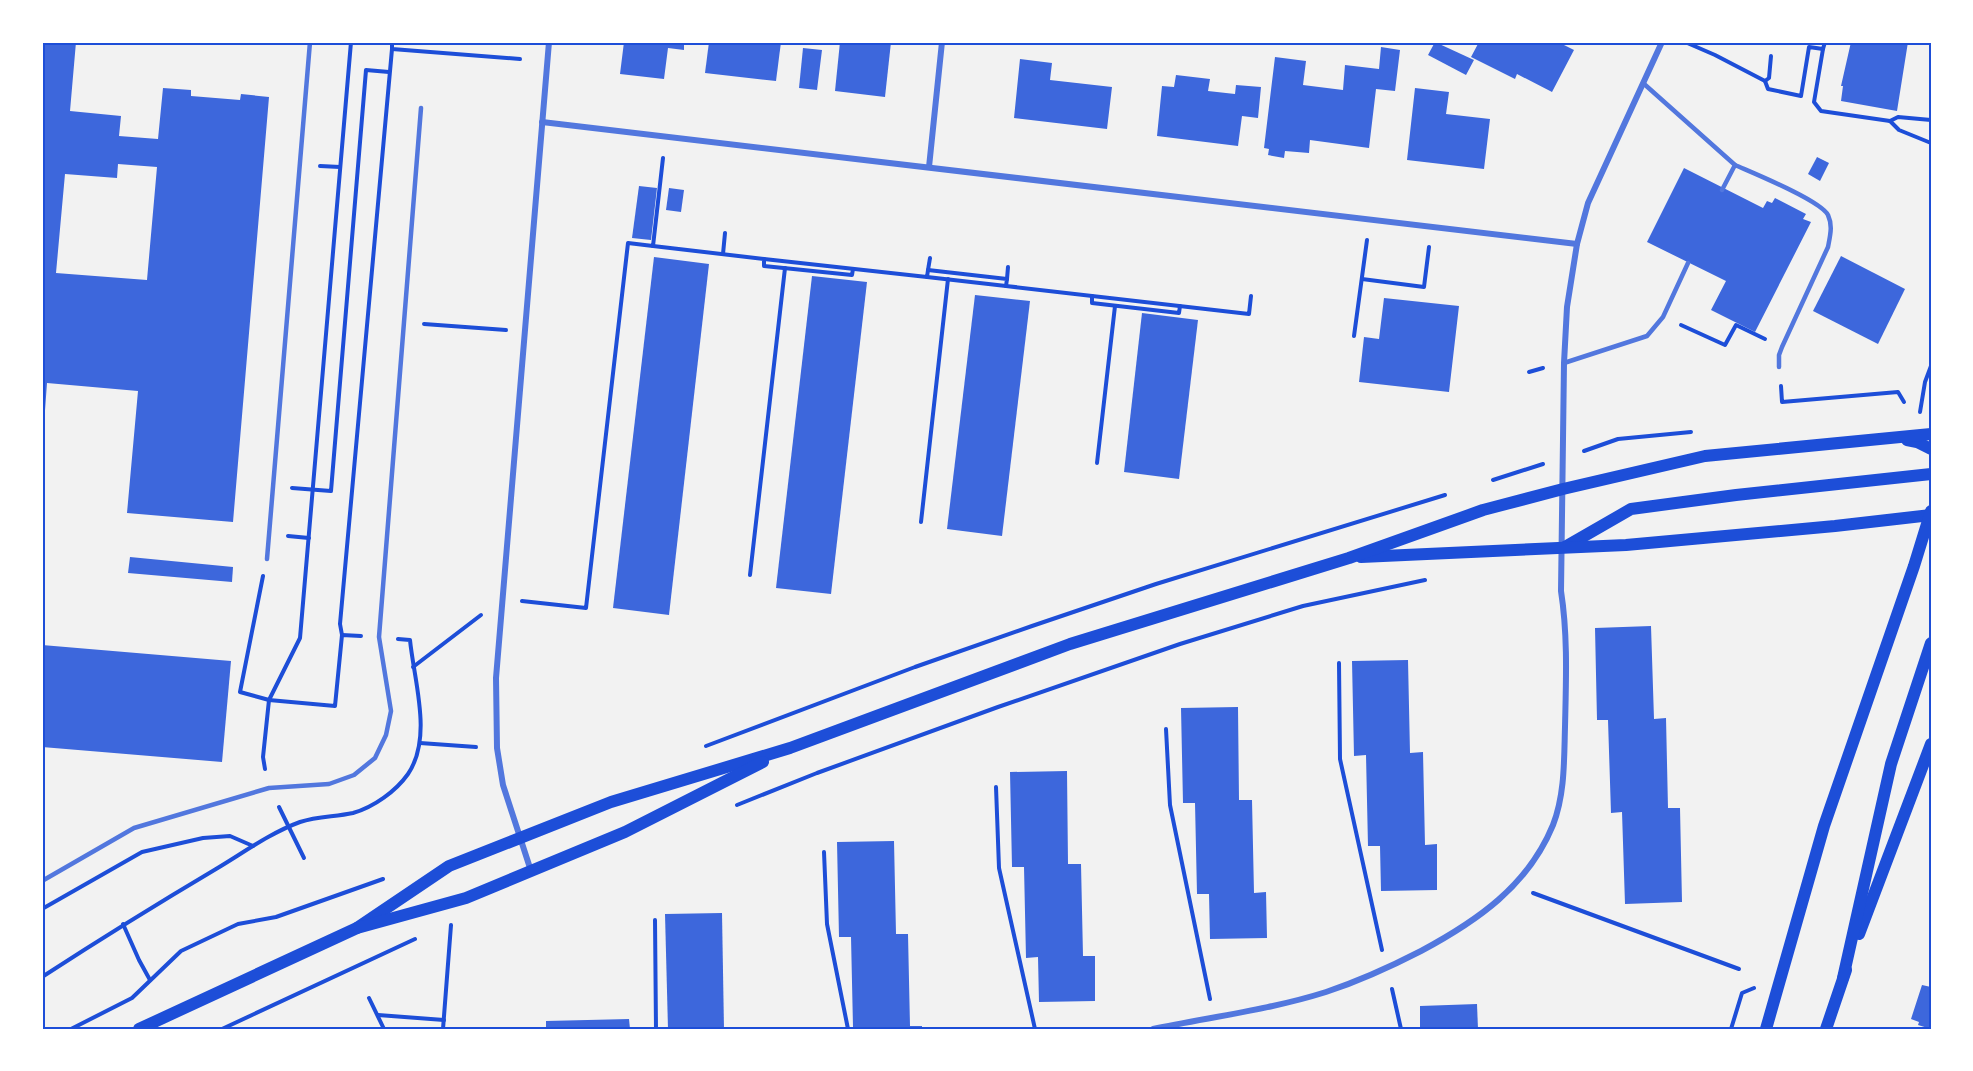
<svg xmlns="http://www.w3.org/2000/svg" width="1973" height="1071" viewBox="0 0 1973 1071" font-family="'Archivo Narrow',sans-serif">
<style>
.building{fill:#3d67dc;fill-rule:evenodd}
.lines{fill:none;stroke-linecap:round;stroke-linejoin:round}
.path{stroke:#1d4ed8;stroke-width:4}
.service{stroke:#5277de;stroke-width:4.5}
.minor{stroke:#5277de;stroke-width:6}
.secondary{stroke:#1d4ed8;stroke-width:12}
.neatline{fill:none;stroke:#1d4ed8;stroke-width:2}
</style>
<rect width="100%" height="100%" fill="#f2f2f2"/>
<g class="building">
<path d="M42,42H76L70,111L121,116L119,136L158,139L163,88L191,90V96L240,100L241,94L269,97L233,522L127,513L138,391L47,383L44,424H42ZM118,164L157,167L147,280L56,273L65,174L117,178Z"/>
<path d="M624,42H684V50L668,48L664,79L620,74Z"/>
<path d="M709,42H781L776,81L705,73Z"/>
<path d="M840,42H891L885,97L835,91Z"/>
<path d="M1435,42L1474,60L1466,75L1428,55Z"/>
<path d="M1479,42H1558L1574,50L1552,92L1517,74L1515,79L1471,57Z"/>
<path d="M1851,42H1908L1897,111L1841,101L1843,86H1841Z"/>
<path d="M1381,47L1400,50L1395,91L1376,89L1369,148L1310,140L1309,153L1285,151L1284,158L1268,155L1269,149L1264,148L1275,57L1306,61L1303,85L1343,90L1345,65L1379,69Z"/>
<path d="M803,48L822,50L817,90L799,88Z"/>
<path d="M1020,59L1052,63L1050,80L1112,87L1107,129L1014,118Z"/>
<path d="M1176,75L1210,79L1208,91L1235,94L1236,85L1261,87L1258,118L1242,116L1238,146L1157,136L1162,86L1174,87Z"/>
<path d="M1415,88L1449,92L1446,114L1490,119L1484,169L1407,160Z"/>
<path d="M1817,157L1829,163L1820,181L1808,174Z"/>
<path d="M1684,168L1763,208L1767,201L1772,203L1775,198L1806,214L1803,219L1811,222L1755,332L1711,310L1726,281L1647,242Z"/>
<path d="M639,186L657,188L651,240L632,238Z"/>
<path d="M669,188L684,190L681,212L666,210Z"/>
<path d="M1841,256L1905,289L1878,344L1813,311Z"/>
<path d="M654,257L709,264L669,615L613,608Z"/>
<path d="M812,276L867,282L831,594L776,588Z"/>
<path d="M975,295L1030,301L1002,536L947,529Z"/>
<path d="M1384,298L1459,306L1449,392L1359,382L1364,337L1379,339Z"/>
<path d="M1142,313L1198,320L1179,479L1124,472Z"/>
<path d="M130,557L233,567L232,582L128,573Z"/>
<path d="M1651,626L1654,719L1666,718L1668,808H1680L1682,902L1625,904L1622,812L1611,813L1608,720H1597L1595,628Z"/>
<path d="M42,645L231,661L222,762L42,747Z"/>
<path d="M1408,660L1410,753L1423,752L1425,845L1437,844V890L1381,891L1380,846H1368L1366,755L1354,756L1352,661Z"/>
<path d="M1238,707L1239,800H1252L1254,893L1266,892L1267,938L1210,939L1209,894H1197L1195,803H1183L1181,708Z"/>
<path d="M1067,771L1068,864H1081L1083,956H1095V1001L1039,1002L1038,957L1026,958L1024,867H1012L1010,772Z"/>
<path d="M894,841L896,934H908L910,1026H922V1029L853,1027L851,937H839L837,842Z"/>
<path d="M722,913L724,1029H668L665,914Z"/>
<path d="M1922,985L1931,987V1029L1918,1025L1919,1022L1911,1019Z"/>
<path d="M1477,1004L1478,1029H1420V1006Z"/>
<path d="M629,1019L630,1029H546V1021Z"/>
</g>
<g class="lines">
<g class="path">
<path d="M392,42V49L520,59"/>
<path d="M1685,42L1715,55L1765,81L1768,89L1801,96L1809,47L1823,49L1825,42"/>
<path d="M1823,49L1814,102L1821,111L1890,121L1899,130L1931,143"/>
<path d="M1765,81L1769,78L1771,56"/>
<path d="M1890,121L1898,117L1931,120"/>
<path d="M320,166L340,167"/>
<path d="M653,246L764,259V266L852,275L853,269"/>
<path d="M723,254L725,233"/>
<path d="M764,259L927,277L928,270L1007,279L1006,286L1249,314L1251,296"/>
<path d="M928,270L930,258"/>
<path d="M927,277L1006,286"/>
<path d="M1007,279L1008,267"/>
<path d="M1362,279L1424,287L1429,247"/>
<path d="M1092,296V303L1179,313L1180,306"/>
<path d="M424,324L506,330"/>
<path d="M1681,325L1725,345L1736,325L1765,339"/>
<path d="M1354,336L1367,240"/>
<path d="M1529,372L1543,368"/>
<path d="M1781,386L1782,402L1898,392L1904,402"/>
<path d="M1920,412L1925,382L1931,366"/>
<path d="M1584,451L1618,439L1691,432"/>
<path d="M1097,463L1115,306"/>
<path d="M1493,480L1543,464"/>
<path d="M292,488L331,491L366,70L389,72"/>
<path d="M921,522L948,279"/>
<path d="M288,536L309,538"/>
<path d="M750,575L785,268"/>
<path d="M263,576L240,692L269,700L335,706L342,635L361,636"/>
<path d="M522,601L586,608L628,243L653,246L663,158"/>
<path d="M342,635L340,624L392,49"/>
<path d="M1339,663L1340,759L1382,950"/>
<path d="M413,667L481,615"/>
<path d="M1166,729L1170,805L1210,999"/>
<path d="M420,743L476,747"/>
<path d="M706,746L915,667L1032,626L1156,584L1445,495"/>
<path d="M265,769L263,757L269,700L300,638L351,42"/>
<path d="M996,787L999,868L1035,1029"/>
<path d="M737,805L817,773L998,707L1180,644L1303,606L1425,580"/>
<path d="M279,807L304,858"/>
<path d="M824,852L827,924L848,1029"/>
<path d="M1533,893L1739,969"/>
<path d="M42,909L142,852L203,838L230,836L253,846"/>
<path d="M655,920L656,1029"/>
<path d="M123,924L139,960L150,980"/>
<path d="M42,977C99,940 157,904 216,869C243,853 270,833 300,822C318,816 335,817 353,813C374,807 396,791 408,774C433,737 414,681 410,640L398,639"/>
<path d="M1392,989L1401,1029"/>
<path d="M369,998L384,1029"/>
<path d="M378,1015L444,1020"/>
<path d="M71,1029L132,998L181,951L238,924L276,917L383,879"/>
<path d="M222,1029L415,939"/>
<path d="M443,1029L451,925"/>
<path d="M1731,1029L1742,993L1754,988"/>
</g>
<g class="service">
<path d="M1643,83L1735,165L1722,190"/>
<path d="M1735,165C1753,173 1820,200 1828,215C1833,226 1830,236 1828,247L1782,347L1779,355V367"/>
<path d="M1564,363L1647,336L1663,317L1688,263"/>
<path d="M267,559L310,42"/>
<path d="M42,881L134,828L269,788L329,784L354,775L375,758L386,735L391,711L379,637L421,108"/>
</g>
<g class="minor">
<path d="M542,122L1577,244"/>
<path d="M929,167L942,42"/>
<path d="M531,871L503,785L497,748L496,678L549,42"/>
<path d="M1153,1029C1210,1017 1269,1010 1326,992C1359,981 1390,967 1421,951C1477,921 1528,886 1553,825C1565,794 1564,760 1565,727C1566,682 1568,636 1561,591L1564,363L1567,307L1577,244L1588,203L1662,42"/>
</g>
<g class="secondary">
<path d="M1907,440L1917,442L1931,449"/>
<path d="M1565,547L1631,509L1736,495L1931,474"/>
<path d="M1361,557L1626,545L1835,526L1931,515"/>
<path d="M357,928L449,866L611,802L790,748L1070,644L1349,558L1483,510L1563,489L1705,456L1931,434"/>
<path d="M1859,934L1931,744"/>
<path d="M1843,978L1891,764L1931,643"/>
<path d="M139,1029L357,928L466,898L625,832L763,762"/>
<path d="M1766,1029L1824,826L1914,566L1931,511"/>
<path d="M1826,1029L1846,970"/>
</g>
</g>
<rect width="1973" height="1071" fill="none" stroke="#ffffff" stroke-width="87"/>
<rect x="44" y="44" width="1886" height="984" class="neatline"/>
</svg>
